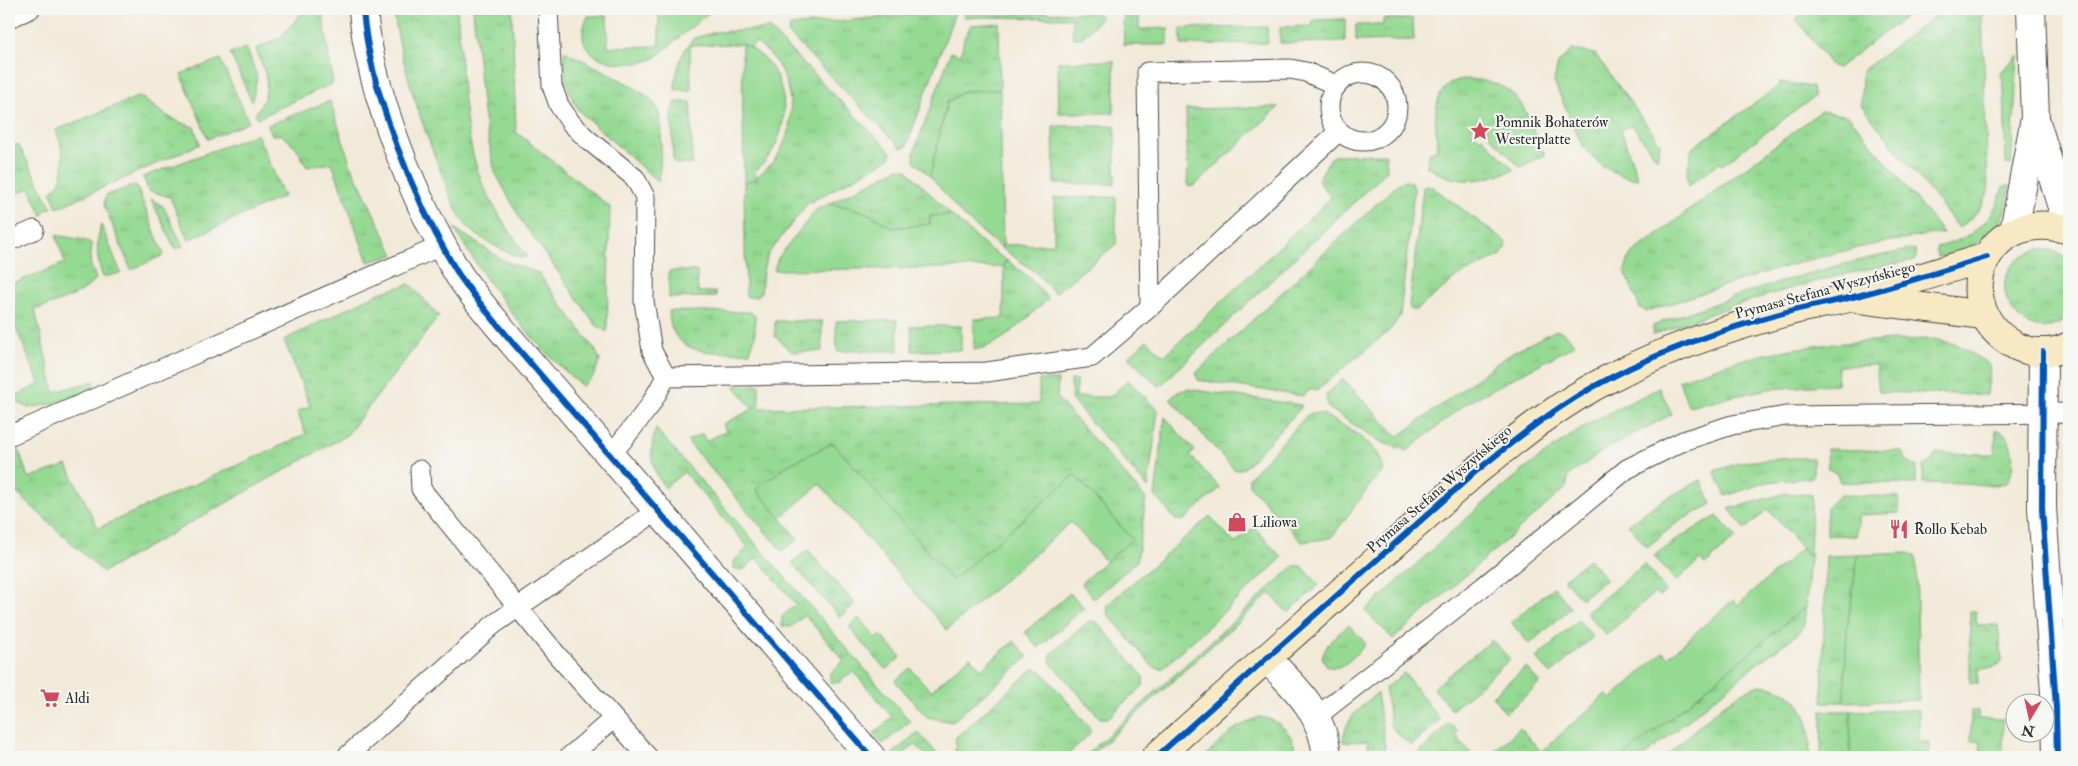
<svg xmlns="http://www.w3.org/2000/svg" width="2078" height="766" viewBox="0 0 2078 766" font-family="'IM FELL Double Pica',serif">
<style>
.grass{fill:url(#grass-tufts);stroke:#60825f}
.garden{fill:#95da93;stroke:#60825f}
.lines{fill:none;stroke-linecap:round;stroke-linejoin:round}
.lane-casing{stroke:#494845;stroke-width:21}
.street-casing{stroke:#494845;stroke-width:30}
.secondary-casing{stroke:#494845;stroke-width:30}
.lane{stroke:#fff;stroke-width:19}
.street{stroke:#fff;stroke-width:28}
.secondary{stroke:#f6e9c3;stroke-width:28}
.cycleway-casing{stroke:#f6f6f2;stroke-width:9}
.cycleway{stroke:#0057b8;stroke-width:6}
.labels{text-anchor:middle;stroke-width:4;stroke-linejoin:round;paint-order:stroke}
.poi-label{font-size:15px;fill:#2b2b2b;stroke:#f6f6f2;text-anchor:start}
.street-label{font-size:15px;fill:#2b2b2b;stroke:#f6f6f2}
</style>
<defs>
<pattern id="grass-tufts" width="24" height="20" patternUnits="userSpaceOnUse" patternTransform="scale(1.25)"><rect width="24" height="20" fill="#95da93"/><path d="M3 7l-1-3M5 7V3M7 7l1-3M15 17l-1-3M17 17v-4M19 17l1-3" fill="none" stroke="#81bb7f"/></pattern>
</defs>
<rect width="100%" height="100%" fill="#f6f6f2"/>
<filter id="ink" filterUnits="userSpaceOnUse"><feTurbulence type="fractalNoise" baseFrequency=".02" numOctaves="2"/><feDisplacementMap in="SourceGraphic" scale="10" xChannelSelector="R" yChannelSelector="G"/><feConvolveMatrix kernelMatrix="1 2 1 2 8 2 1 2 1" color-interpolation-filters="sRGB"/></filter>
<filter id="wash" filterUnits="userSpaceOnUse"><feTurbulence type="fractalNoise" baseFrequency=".0096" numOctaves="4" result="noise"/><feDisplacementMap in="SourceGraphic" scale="20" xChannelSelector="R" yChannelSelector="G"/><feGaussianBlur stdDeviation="1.12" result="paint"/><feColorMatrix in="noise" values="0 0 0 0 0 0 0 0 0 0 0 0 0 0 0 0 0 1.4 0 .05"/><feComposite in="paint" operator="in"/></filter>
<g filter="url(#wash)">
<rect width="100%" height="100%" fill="#f2ead9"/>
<g class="grass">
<path d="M301,9H322L333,83L258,118L255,114C274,89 266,75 256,49L280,38L303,12Z"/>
<path d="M393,9H457C462,65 461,127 481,180C492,207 510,232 527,256L522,258C504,252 479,239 466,225C456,213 449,192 443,177C421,122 402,68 393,9Z"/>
<path d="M473,9H512L516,132L610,207L607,332L596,325L521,220L495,172L483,113Z"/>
<path d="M765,9H820L776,14Z"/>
<path d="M1123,9H1139V29L1168,28V45H1124Z"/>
<path d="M1810,9H1915L1838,68L1832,66L1796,19Z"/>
<path d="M1944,9H1982L1988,192C1983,208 1972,218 1959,228L1861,105L1862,71Z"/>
<path d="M956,10L906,147L901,148L788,33L790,26Z"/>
<path d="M965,12L1098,13L1102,17L1082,38H1073L1072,18L964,17Z"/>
<path d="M1345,19V42L1280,43V27L1313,26V20Z"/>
<path d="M1383,19H1413L1414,40L1356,41V25H1383Z"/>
<path d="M999,23L1000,90L964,91L947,102L930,176L914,161V152L951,52L961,55L964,38L971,25Z"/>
<path d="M1267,27L1268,43L1181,45V28Z"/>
<path d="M769,29L891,152L890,158L807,204L768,254L763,270L761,292L757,297H746L744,183C802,160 806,75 755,42L751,48L742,44L690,45L691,90H675C675,73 681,50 694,38L716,32Z"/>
<path d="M247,48L257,77L252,102L230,53Z"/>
<path d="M1572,50L1595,54L1660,143L1657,159L1632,125L1621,130L1638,179L1625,177L1603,167L1583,147L1554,82L1558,63Z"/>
<path d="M564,51C584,62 645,88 656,106C664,119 661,166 658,182L579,111C567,92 564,74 564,51Z"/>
<path d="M2018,55L2011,165L2006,164L2004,87L2001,72Z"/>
<path d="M220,59L249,122L208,139L181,74Z"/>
<path d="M1114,61V113H1059L1058,62Z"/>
<path d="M1464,79C1522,80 1524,110 1545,155L1520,167L1487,133L1489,130L1480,121L1471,130L1480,139L1482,137L1514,170C1479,181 1460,187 1427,167L1428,155L1437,148C1436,122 1429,83 1464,79Z"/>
<path d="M1780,82L1812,87L1814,97L1722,165L1719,163L1688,186L1687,174L1692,148L1779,86Z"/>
<path d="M140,96C158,110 172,121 194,127L200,144L57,208L51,192C69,177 64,150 56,130Z"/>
<path d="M330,101L351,166L394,255L368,262L332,163L307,167L296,147L282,135H272L268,125Z"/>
<path d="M676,102H691L692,164H676L673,160L672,109Z"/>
<path d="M1279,107L1194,186H1188L1186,109Z"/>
<path d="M1821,111L1849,116L1943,233C1845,245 1754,275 1661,307L1646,311L1640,308L1625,271L1630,255Z"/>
<path d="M1053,126H1115V184H1054Z"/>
<path d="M257,134L284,196L188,240L170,197L149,191L143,177Z"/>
<path d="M18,144L52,208L45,210L42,216L30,188L9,196V147Z"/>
<path d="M1386,154L1387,171L1159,387L1128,357L1147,340L1164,356L1331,198L1318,180L1330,159L1335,155Z"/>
<path d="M899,168L906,169L951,215L930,216V224L892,228C871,213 854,207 829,204Z"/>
<path d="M1406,181L1412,184L1414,189L1400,316L1390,330L1318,389L1310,390L1302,396L1198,380L1196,373L1399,183Z"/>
<path d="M136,185L164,255L131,270L104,205L106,195Z"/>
<path d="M1425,185L1431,186L1505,241L1507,246L1501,255L1457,277L1416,310H1411L1409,306L1423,188Z"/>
<path d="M2003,186H2010C2008,195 2007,205 2004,213C1994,240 1963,252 1938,257L1936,247C1971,240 1995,221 2003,186Z"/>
<path d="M1116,197V244L1055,293L1034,271L1000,247L1003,245L1054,244V198Z"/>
<path d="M151,199L163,206L183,246L175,249Z"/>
<path d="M101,225L121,273L103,277C96,259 96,244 101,225Z"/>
<path d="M454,228L506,262L538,273L596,351L600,361L593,377L582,386C530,342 489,287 454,228Z"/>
<path d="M56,235C66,238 86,238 92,244L90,263L96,279C79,298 57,301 35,310L54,392L94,381L95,390L52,404L28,408L11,398L40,384L9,312V285L65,263Z"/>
<path d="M1915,249L1916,260C1826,275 1738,302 1653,335V326L1667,320C1749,291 1829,264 1915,249Z"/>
<path d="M2039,250H2051L2069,259V316C2022,359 1968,268 2039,250Z"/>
<path d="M1006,260L1029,277L1048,299C1027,317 1003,346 974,350V319L1004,318V267Z"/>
<path d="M669,271H697L698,292H716V297L669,298Z"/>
<path d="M410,284L439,316L347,435L103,572L17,493L9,496V455L19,450L28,478L67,465L98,528L298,438L306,434L297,412L310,406L284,340L379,293Z"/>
<path d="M669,311L750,312L755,316V336L750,352C716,352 670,359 669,311Z"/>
<path d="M897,320L898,351H837L836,321Z"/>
<path d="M775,321H822V351L792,352L775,336Z"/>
<path d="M911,326H961V350L912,351Z"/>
<path d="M1556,330L1565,333L1575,345L1465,404L1407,451L1381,442L1327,407L1326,395L1343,379L1398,437L1508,355Z"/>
<path d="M1934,339L1958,345L1990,365L1987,395L1879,392L1876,365L1838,366L1837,384L1768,389L1688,406L1679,380C1704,372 1728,363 1752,357C1812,343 1873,340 1934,339Z"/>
<path d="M1039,380H1058L1057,398L1146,499L1137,561L1094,599L1081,583L1131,539L1075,475L952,580L833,444L756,489L798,539L782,551L687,441L702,434L706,441L726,431L723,424L753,409L734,386L759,385V408L1039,404Z"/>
<path d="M1071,380H1076V397H1110L1128,380L1158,410L1148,488L1071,399Z"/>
<path d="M1659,388L1672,414L1604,450L1568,476L1567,487L1393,639L1365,611C1437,547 1512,470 1594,421C1615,409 1638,399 1659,388Z"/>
<path d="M1187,389L1301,405V408L1244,468L1235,470L1170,399L1178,392Z"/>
<path d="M1313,413L1323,414C1345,428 1381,442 1384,471L1374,480L1331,538L1302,542L1249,485V478L1307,415Z"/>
<path d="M1165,417L1195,451L1190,455L1220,488L1184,520H1176L1155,496Z"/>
<path d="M656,429L910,721L883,744L874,733L892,717L853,671L838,683L830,682V673L844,661L805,615L791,627L782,626V617L796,604L757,558L743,570L734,569V561L748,547L684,472L665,488C651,469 648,452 656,429Z"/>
<path d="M1996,430C2015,431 2017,472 2006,483L1995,485L1923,483V466L1932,461L1936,453L1995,454Z"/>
<path d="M1827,449L1903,451L1906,461L1917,466L1916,484L1840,482L1837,474L1828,468Z"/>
<path d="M1794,458H1813V476L1809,478L1767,482L1726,496L1714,471L1742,462Z"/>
<path d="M1701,480L1712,504L1678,522L1647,547L1628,524L1661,501Z"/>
<path d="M1786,493L1812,495L1810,557L1768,509L1745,529L1729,509Z"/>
<path d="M1840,495L1899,497V513L1859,515L1856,536L1827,535V507Z"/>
<path d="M1210,516L1235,544L1254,527L1282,558L1162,669L1153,667L1107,613L1108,604Z"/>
<path d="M1717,516L1736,537L1705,565L1700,560L1676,581L1654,556L1677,539Z"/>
<path d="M808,550L855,604L840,617L792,563Z"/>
<path d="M1858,555L1847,629L1844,702H1822L1826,556Z"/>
<path d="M1589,559L1606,579L1581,599L1564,579Z"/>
<path d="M1644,564L1666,591L1659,596L1654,593L1606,635L1586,613Z"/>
<path d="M1294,566H1302L1319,585L1288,613L1270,593L1089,757H1084Z"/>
<path d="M1554,587L1571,608L1529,644L1511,622Z"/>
<path d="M1070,593L1084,608L1038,648L1025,632Z"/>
<path d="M1806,606L1804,624L1799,633L1759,662L1643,757H1623Z"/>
<path d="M1970,611H1976L1977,625H1998L2002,661L1993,668L1978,669V683H1970Z"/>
<path d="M859,618L877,639L881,635L901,657L886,670L849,627Z"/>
<path d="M1578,620L1593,637L1551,674L1536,658Z"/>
<path d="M1089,621L1097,622L1143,676V686L1108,718H1100L1050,662L1051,654Z"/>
<path d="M1349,625L1366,644C1355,654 1343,673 1327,666L1322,657L1329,642Z"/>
<path d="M1492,640L1510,659L1452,710L1433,688Z"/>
<path d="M1014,641L1028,657L952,722L927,717L895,681L910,668L931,691L970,657L981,669Z"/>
<path d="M1526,667L1540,683L1506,713L1492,696Z"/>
<path d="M1033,669L1041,671L1090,728V734L1065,757H960L955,752L956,737Z"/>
<path d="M1404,673L1440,720L1411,746L1391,727L1385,688Z"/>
<path d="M1761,685C1802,689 1813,721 1809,757H1665C1691,735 1728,693 1761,685Z"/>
<path d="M1377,693L1386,754L1383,757H1369L1368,741L1343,742C1345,718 1360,708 1377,693Z"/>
<path d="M1971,710H1978V719H2003V757H1981L1980,741H1971Z"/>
<path d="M1822,711H1851L1850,757H1821Z"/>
<path d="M1259,717C1282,720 1294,735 1297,757H1204L1236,728Z"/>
<path d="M1448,724L1453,726L1458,732L1455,735L1474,757H1415Z"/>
<path d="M1520,728L1546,757H1495L1490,755Z"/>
<path d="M918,732L940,757H927L915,744L900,757H895L892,754Z"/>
</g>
<g class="garden">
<path d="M659,9H713L655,58C625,72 565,60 588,16H607L608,47L659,46Z"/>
<path d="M742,44C795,66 796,139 754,172L758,178L744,183Z"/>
<path d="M1000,90L1003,245L1000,247L963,216L930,176L947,103L964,91Z"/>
<path d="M829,204C854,207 871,213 892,228L930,224V216L951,215L989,249L1006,260L1004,267L774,270L778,258L816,210Z"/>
<path d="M833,443L952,580L1075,475L1132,539L1106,562L1071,522L947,630L820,484L780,518L756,489L786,466Z"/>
<path d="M1802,548L1810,557L1806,606L1623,757H1546L1541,752L1606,694L1611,699L1663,652L1668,657L1733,600L1738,605Z"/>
<path d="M1909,553L1916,557L1919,700L1844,702L1847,629L1858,555Z"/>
<path d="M1919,710V742H1929V757H1850L1851,711Z"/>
</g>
</g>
<g filter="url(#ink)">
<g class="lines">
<defs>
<g id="lane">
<path d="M548,9L552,86L559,105L571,123L586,138L635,178L645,197L644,301L652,351L666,377"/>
<path d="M9,18L30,9"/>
<circle cx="1363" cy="107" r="34"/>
<path d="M9,241L34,230"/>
<path d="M1150,307L1147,72L1290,69L1306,72L1336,85"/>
<path d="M9,430L11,435L443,245"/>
<path d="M611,455L649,407L666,377L987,372L1092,357L1150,307L1338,132"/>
<path d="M420,470L421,489L557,655L648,757"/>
<path d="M2049,609H2069"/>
<path d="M1316,717L1484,586L1627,469L1683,441L1732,425L1786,416L2069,413"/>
<path d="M346,757L493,625L658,510"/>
<path d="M569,757L613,719"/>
</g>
<g id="street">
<path d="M363,9C369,91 416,205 459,275C475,299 495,321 513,343L871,757"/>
<path d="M2036,122L2069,230"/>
<path d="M2014,231L2035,118L2031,9"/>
<path d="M2043,352L2042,508L2056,707L2057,757"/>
<path d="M1266,658C1296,688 1323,712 1327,757"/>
</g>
<g id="secondary">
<path d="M2069,230C1982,203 1944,311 2018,347C2033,354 2054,354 2069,346"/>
<path d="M1860,299L1984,315"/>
<path d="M1156,757L1474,473C1517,438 1560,403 1610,378C1669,347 1733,326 1798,309C1815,305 1832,302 1849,298C1896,286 1941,271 1987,257"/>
</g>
</defs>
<use href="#lane" class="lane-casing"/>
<use href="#street" class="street-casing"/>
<use href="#secondary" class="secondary-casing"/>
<use href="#lane" class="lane"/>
<use href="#street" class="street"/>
<use href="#secondary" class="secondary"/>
<defs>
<g id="cycleway">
<path d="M363,9C369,91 416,205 459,275C475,299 495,321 513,343L871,757"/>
<path d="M2043,352L2042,508L2056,707L2057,757"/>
<path d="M1156,757L1474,473C1517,438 1560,403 1610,378C1669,347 1733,326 1798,309C1815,305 1832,302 1849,298C1896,286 1941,271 1987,257"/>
</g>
</defs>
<use href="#cycleway" class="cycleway-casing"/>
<use href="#cycleway" class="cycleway"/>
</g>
</g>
<defs>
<symbol id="sight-bare" viewBox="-9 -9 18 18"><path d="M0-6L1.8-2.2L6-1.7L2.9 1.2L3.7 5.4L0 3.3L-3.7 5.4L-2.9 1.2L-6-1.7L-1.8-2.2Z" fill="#d1495b" stroke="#f6f6f2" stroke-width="2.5" paint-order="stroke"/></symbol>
<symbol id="shop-bare" viewBox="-9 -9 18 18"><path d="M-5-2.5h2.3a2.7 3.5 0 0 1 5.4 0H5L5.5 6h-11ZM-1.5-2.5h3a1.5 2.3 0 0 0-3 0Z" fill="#d1495b" stroke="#f6f6f2" stroke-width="2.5" paint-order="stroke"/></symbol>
<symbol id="restaurant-bare" viewBox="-9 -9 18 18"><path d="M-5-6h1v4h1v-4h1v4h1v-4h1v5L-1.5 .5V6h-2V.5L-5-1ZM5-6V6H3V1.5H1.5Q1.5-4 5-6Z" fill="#d1495b" stroke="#f6f6f2" stroke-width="2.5" paint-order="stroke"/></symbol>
<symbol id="supermarket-bare" viewBox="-9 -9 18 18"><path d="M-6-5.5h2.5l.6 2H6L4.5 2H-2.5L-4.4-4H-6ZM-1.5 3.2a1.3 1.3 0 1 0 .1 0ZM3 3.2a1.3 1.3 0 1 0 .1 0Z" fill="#d1495b" stroke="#f6f6f2" stroke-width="2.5" paint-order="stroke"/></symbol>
</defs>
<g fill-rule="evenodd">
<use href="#sight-bare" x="1466" y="117" width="28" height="28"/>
<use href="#shop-bare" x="1223" y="508" width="28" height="28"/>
<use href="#restaurant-bare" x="1885" y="515" width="28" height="28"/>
<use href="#supermarket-bare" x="36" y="684" width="28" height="28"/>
</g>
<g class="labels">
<g class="poi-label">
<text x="1495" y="127">Pomnik Bohaterów<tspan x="1495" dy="17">Westerplatte</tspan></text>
<text x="1252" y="527">Liliowa</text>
<text x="1914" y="534">Rollo Kebab</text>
<text x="65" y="703">Aldi</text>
</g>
<g class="street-label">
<text transform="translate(1825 290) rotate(-15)" y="5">Prymasa Stefana Wyszyńskiego</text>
<text transform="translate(1439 489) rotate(-41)" y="5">Prymasa Stefana Wyszyńskiego</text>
</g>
</g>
<rect width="2078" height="766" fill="none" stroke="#f6f6f2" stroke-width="30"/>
<g transform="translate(2030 718) rotate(189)"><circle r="24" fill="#f6f6f2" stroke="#a5a5a2"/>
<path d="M0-4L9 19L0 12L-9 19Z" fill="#d1495b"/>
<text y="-8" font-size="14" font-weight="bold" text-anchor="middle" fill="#2b2b2b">N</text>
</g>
</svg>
